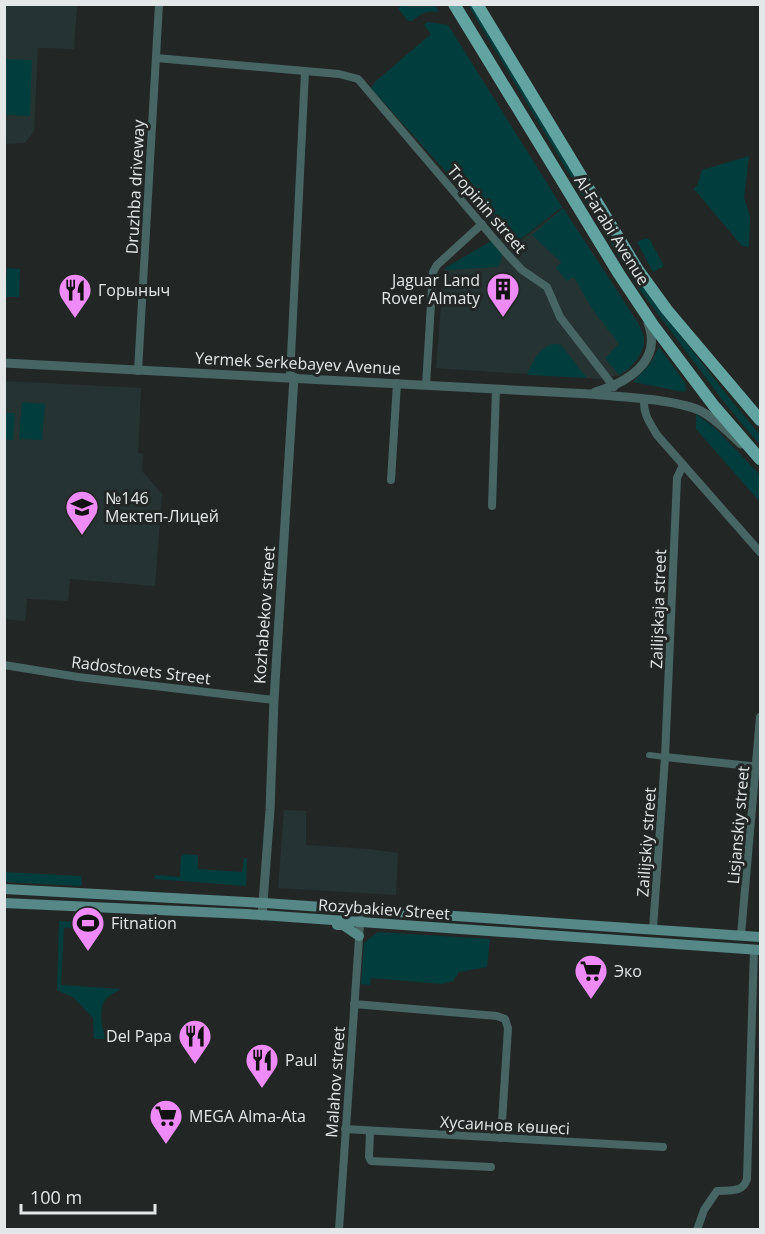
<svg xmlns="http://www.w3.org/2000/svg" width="765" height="1234" viewBox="0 0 765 1234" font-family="'Open Sans',sans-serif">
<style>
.built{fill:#263333}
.green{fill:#003d3c}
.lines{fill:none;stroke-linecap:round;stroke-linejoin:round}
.pedestrian{stroke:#466563;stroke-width:6}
.minor{stroke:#466563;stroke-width:8}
.tertiary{stroke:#466563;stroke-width:9}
.secondary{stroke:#558886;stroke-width:10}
.primary{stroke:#61a4a1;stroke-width:12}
.labels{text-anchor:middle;stroke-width:6;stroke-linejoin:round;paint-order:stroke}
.street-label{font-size:16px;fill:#e3e7e7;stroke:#222726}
.poi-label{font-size:16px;fill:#e3e7e7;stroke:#222726;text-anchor:start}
</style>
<rect width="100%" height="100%" fill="#222726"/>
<g class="built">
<path d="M4,5H77L74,49L38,48L34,131L25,143L5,144Z"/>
<path d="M563,208L638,323L644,338L643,348L637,359L627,371L619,375L601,379L436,368L444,269L502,237L512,247Z"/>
<path d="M4,381L141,388L138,453L143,454L142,471L162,494L155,586L70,579L68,601L27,599L25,621L5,619Z"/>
<path d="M284,810L306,811V845L369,849L398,853L396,895L278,888Z"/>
</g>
<g class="green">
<path d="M402,5H434L439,12C427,10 421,13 412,21H408L398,8Z"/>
<path d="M468,5H472L668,319L730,399L760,435V445L724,402L634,282Z"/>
<path d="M427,22L448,25L562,207L512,246L371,88L376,81L431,34L424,25Z"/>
<path d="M5,59L32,60L30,116L5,115Z"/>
<path d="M749,156L744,198L750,216L749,247L742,246L694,189L698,184L702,170Z"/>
<path d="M563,208L638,323C640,327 643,333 644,338C646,352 631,369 619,375L605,358L619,344L592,309L574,277L567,281L556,268L561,262L532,235Z"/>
<path d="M646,238L650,240L664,266L653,272L637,242Z"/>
<path d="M493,240L502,254L500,264L497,267L448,270L445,268Z"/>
<path d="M7,268L20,269L19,297H5Z"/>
<path d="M556,344L561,345L587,378L527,375C532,362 540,345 556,344Z"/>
<path d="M659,347L685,383L686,390L684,392L633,382L650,364Z"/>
<path d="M22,402L45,404L42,440L19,439Z"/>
<path d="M4,413H15L13,440L5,439Z"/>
<path d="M696,414L715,428L760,475V502L696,429Z"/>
<path d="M184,854L198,855V869L242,872L244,858H247L246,886L155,879V875L180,877L181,857Z"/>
<path d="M5,872L81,876L82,886L5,882Z"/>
<path d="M59,921L93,923L88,927L64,928L61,985L121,989C116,992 108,996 105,1000C98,1011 102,1029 106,1039H94L93,1018L74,998L57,990Z"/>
<path d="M378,932L490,939L487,967L459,972L453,981L442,984L371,978L370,985L361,984L364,943Z"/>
</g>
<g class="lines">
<path class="pedestrian" d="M649,755L665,757"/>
<g class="minor">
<path d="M156,58L339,74L358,79L506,253L522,270L547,287L560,317L614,387"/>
<path d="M138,371L159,4"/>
<path d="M290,377L305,72"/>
<path d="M426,385L433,272L437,265L482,224"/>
<path d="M644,400C643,414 650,423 657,435L760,552"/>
<path d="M391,480L397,383"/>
<path d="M492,506L496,389"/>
<path d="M4,665L78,677L274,700"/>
<path d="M665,757L760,767"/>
<path d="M653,929L665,757L677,478L683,465"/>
<path d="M741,935L760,717"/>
<path d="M354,1004L497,1016L505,1019L508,1028L501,1138"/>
<path d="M345,1129L663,1147"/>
<path d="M370,1132L369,1157L371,1161L491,1167"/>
<path d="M339,1230L361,909"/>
<path d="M697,1230L704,1210L717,1191C730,1190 743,1193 747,1179L754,949"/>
</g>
<g class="tertiary">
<path d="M4,363L590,394C619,397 676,399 701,411C716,419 728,432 741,444"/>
<path d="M595,392C626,383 663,362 648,323"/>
<path d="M262,916L270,810L274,700L294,377"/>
</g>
<g class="secondary">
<path d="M4,889L264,903L760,937"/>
<path d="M4,903L246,914L760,950"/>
<path d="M337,925H343L359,936"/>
</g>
<g class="primary">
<path d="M454,4L619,274L653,325L714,406L760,459"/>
<path d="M477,4L638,270L667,310L760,420"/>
</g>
</g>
<defs>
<symbol id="building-pin" viewBox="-11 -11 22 30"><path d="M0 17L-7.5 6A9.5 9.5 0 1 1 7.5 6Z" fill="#ee8bf7" stroke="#222726"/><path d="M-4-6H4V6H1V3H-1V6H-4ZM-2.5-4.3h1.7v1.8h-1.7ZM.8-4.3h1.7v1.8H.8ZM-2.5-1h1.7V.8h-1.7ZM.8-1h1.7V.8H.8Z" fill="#111"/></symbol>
<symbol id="restaurant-pin" viewBox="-11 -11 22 30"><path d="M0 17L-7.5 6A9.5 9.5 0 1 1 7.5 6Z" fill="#ee8bf7" stroke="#222726"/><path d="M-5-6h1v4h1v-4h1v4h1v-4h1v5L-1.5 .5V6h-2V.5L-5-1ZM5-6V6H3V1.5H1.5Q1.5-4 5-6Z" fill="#111"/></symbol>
<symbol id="school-pin" viewBox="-11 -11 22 30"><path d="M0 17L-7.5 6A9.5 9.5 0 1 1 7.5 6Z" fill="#ee8bf7" stroke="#222726"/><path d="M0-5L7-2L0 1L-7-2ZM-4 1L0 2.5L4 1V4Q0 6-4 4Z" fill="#111"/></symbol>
<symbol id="stadium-pin" viewBox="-11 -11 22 30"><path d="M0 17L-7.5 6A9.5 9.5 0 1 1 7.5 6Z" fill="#ee8bf7" stroke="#222726"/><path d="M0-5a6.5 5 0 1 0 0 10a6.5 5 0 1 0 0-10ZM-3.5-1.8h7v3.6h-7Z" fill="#111"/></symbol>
<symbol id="supermarket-pin" viewBox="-11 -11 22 30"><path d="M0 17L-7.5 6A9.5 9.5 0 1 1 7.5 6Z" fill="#ee8bf7" stroke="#222726"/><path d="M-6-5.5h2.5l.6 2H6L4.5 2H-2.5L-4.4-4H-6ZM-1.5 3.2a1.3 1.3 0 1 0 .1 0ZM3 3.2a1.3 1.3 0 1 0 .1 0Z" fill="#111"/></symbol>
</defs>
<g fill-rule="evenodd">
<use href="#building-pin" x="484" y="270" width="38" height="52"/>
<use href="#restaurant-pin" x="56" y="271" width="38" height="52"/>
<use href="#school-pin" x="63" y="488" width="38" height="52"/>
<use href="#stadium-pin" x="69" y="904" width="38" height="52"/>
<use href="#supermarket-pin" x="572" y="952" width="38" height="52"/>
<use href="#restaurant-pin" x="176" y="1017" width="38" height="52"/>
<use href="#restaurant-pin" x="243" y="1041" width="38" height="52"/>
<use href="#supermarket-pin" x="147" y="1097" width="38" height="52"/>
</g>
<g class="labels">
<g class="street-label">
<text transform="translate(135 187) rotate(-87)" y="6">Druzhba driveway</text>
<text transform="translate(487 209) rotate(49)" y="6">Tropinin street</text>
<text transform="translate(612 230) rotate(58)" y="6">Al-Farabi Avenue</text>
<text transform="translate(298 363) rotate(3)" y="6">Yermek Serkebayev Avenue</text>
<text transform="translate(658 609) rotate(-88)" y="6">Zailijskaja street</text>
<text transform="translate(264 615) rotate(-86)" y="6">Kozhabekov street</text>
<text transform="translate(141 670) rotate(7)" y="6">Radostovets Street</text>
<text transform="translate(738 825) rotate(-85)" y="6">Lisjanskiy street</text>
<text transform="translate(646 842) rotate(-86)" y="6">Zailijskiy street</text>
<text transform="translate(384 909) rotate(4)" y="6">Rozybakiev Street</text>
<text transform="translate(335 1082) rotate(-86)" y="6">Malahov street</text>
<text transform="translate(505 1125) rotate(3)" y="6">Хусаинов көшесі</text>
</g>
<g class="poi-label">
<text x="480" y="286" text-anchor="end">Jaguar Land<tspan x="480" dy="18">Rover Almaty</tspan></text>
<text x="98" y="296">Горыныч</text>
<text x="105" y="504">№146<tspan x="105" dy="18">Мектеп-Лицей</tspan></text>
<text x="111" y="929">Fitnation</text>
<text x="614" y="977">Эко</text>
<text x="172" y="1042" text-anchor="end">Del Papa</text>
<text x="285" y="1066">Paul</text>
<text x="189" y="1122">MEGA Alma-Ata</text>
</g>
</g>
<rect width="765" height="1234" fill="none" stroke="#e3e7e7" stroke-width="12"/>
<path d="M21 1204v9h134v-9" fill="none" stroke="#e3e7e7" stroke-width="3"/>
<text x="30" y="1204" font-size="18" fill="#e3e7e7" stroke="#222726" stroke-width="4.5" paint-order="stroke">100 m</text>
</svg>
